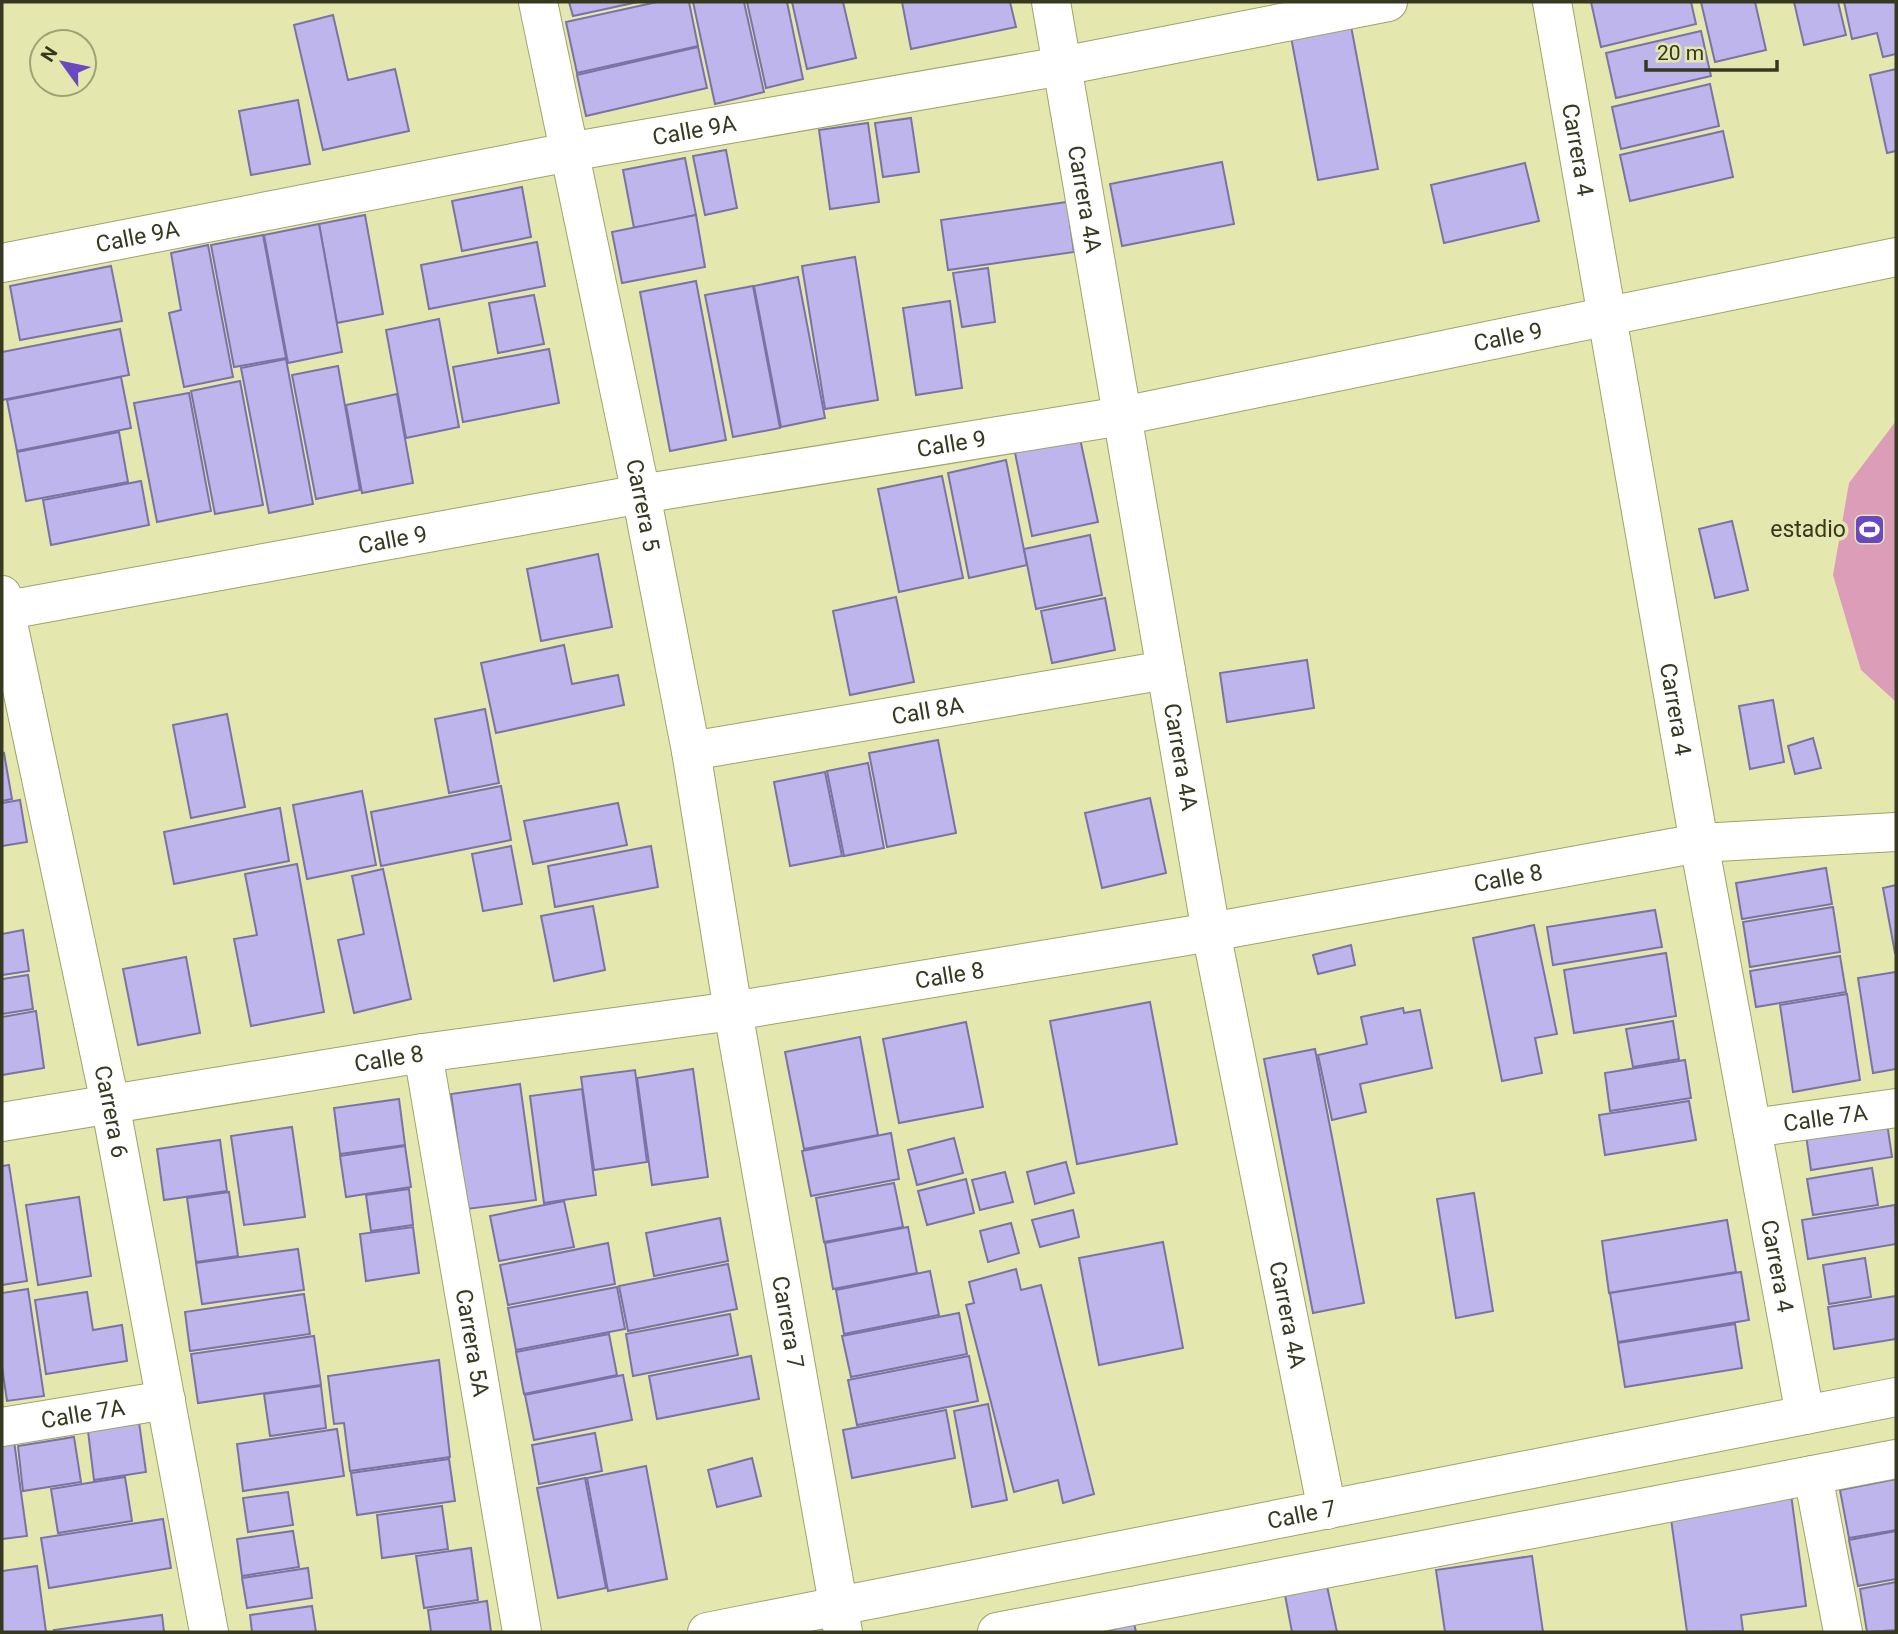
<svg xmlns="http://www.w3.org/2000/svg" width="1898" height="1634" viewBox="0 0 1898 1634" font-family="Roboto,sans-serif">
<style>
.green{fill:#dc9db8}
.building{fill:#bdb5eb;stroke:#7c73a5;stroke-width:2}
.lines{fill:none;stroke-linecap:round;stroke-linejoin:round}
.street-casing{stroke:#9fa36b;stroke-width:40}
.secondary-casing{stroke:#9fa36b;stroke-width:40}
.street{stroke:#fff;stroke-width:38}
.secondary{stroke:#fff;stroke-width:38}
.labels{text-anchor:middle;stroke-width:7;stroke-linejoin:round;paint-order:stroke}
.street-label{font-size:23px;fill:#363820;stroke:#e4e8ae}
.poi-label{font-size:23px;fill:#363820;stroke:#e4e8ae;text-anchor:end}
</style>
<rect width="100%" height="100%" fill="#e4e8ae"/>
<path class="green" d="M1896,421V702L1861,670L1833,575L1849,483Z"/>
<g class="building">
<path d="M569,2H638L573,16Z"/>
<path d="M657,2H689L698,46L577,73L566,22Z"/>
<path d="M693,2H744L764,92L715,104Z"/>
<path d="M747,2H787L803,79L766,88Z"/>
<path d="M792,2H843L856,58L807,69Z"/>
<path d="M902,2H1010L1016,27L911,49Z"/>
<path d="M1591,2H1691L1696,24L1601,47Z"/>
<path d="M1701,2H1755L1766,50L1715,62Z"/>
<path d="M1794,2H1838L1846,35L1804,45Z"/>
<path d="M1844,2H1896V54L1883,57L1877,33L1852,39Z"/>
<path d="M333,15L348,80L395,69L409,131L323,150L294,25Z"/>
<path d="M1351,26L1378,169L1318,180L1291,37Z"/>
<path d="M1701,31L1711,76L1616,98L1606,53Z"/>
<path d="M698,47L707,88L586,116L577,75Z"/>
<path d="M1896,69V151L1887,153L1870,75Z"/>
<path d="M1710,84L1719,126L1621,149L1612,107Z"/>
<path d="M298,100L310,164L251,175L239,111Z"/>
<path d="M911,118L919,172L883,177L875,123Z"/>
<path d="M868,123L879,202L830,209L819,130Z"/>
<path d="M1723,131L1733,177L1630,201L1620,155Z"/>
<path d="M726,150L737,208L705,215L693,156Z"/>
<path d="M685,158L696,215L634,228L623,170Z"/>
<path d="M1222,162L1234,224L1122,246L1110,184Z"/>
<path d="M1525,163L1539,221L1444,243L1431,185Z"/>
<path d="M522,187L531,237L462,251L452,201Z"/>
<path d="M1067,202L1074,252L948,270L941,220Z"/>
<path d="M365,215L383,314L337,323L319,224Z"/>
<path d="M696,215L705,267L622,283L612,232Z"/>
<path d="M319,224L342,352L288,363L264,235Z"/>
<path d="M263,235L286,358L234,367L211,245Z"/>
<path d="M537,242L545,286L429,309L421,265Z"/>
<path d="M208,245L233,377L184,387L169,313L181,310L171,253Z"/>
<path d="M855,257L878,400L825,409L802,266Z"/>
<path d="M111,266L122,321L20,340L10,286Z"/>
<path d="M988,268L995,322L962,327L953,273Z"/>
<path d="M798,277L825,418L781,427L754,286Z"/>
<path d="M696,281L726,440L670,451L640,292Z"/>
<path d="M753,286L780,428L733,437L705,295Z"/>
<path d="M534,295L544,344L498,353L489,303Z"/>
<path d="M950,301L962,388L916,395L903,308Z"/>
<path d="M439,319L459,427L406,438L386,330Z"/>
<path d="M120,329L129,375L2,400V352Z"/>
<path d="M549,349L559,403L463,422L453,367Z"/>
<path d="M286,359L313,504L269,513L241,368Z"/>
<path d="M338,366L360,490L316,499L292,375Z"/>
<path d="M121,377L131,428L17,451L7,400Z"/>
<path d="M240,381L263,505L215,514L191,391Z"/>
<path d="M189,393L211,511L157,522L134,403Z"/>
<path d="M397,394L413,483L362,493L346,405Z"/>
<path d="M119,432L128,482L26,501L17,452Z"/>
<path d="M1079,434L1098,522L1032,536L1014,448Z"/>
<path d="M1006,460L1027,565L969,578L948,473Z"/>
<path d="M942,476L963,578L899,592L878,489Z"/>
<path d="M141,481L149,525L51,545L43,500Z"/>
<path d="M1732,521L1748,590L1715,598L1699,529Z"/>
<path d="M1090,535L1102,595L1036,609L1024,549Z"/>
<path d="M598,554L612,627L541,641L527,569Z"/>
<path d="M896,597L914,682L850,695L833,611Z"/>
<path d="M1105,598L1115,650L1052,663L1041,611Z"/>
<path d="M564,645L572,684L618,675L624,705L496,733L481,663Z"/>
<path d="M1307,660L1314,708L1227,722L1220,673Z"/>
<path d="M1773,700L1784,762L1750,769L1739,706Z"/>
<path d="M485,709L499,783L449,793L435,719Z"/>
<path d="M227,714L245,807L191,818L173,725Z"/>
<path d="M1813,738L1821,768L1795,774L1788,746Z"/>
<path d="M938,740L956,833L887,847L869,753Z"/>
<path d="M4,753L12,799L2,801V754Z"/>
<path d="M868,763L884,848L844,856L827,771Z"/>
<path d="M825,772L842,856L790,866L774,782Z"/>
<path d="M501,786L511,840L381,866L371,812Z"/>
<path d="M362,791L376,865L307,879L293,805Z"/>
<path d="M1150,798L1166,873L1102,888L1085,813Z"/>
<path d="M20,800L27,842L2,846V803Z"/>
<path d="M618,803L627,845L533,864L524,821Z"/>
<path d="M280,808L289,861L174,884L164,832Z"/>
<path d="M511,846L522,904L483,911L472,854Z"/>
<path d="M651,846L658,887L555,907L548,866Z"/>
<path d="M297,864L324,1012L251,1026L234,939L257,935L245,874Z"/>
<path d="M1826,868L1832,904L1742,919L1736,883Z"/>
<path d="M383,869L411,999L354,1013L338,940L364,934L352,876Z"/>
<path d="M1896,885V953H1895L1883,888Z"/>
<path d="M593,906L605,970L554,981L541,916Z"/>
<path d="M1833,907L1840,952L1750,967L1743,922Z"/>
<path d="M1655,910L1662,947L1553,965L1547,927Z"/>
<path d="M1534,925L1557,1034L1535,1038L1542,1073L1502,1081L1473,938Z"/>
<path d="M23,930L29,971L2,975V934Z"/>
<path d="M1351,945L1355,965L1318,974L1313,955Z"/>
<path d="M1666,953L1676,1016L1574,1033L1564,970Z"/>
<path d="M1840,956L1846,992L1756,1007L1750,971Z"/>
<path d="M186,957L200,1033L138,1045L123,969Z"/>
<path d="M1896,972V1069L1873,1073L1858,978Z"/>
<path d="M28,975L33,1009L2,1014V979Z"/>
<path d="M1847,994L1860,1080L1793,1092L1780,1005Z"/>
<path d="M1150,1002L1177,1144L1077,1164L1050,1021Z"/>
<path d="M1403,1008L1404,1013L1420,1010L1432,1068L1360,1084L1366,1112L1332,1120L1318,1055L1367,1044L1361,1017Z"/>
<path d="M36,1011L44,1068L2,1075V1017Z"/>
<path d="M1673,1021L1679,1059L1633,1067L1626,1029Z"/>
<path d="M966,1022L983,1107L899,1123L883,1039Z"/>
<path d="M860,1037L878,1135L804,1149L785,1052Z"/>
<path d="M1315,1049L1364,1303L1313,1313L1264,1059Z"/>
<path d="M1685,1060L1691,1098L1610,1111L1605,1073Z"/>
<path d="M693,1069L708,1177L652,1185L637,1078Z"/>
<path d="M635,1070L647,1162L594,1170L581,1077Z"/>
<path d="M520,1084L536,1200L467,1209L451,1094Z"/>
<path d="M582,1089L596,1195L544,1203L530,1096Z"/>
<path d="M399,1099L405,1145L340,1154L334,1108Z"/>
<path d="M1689,1101L1696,1140L1605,1155L1599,1115Z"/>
<path d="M1887,1123L1892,1157L1811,1170L1806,1135Z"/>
<path d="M292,1127L305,1217L244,1225L231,1136Z"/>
<path d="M891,1133L899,1179L811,1196L802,1151Z"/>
<path d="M954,1138L963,1173L917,1185L908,1150Z"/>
<path d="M220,1140L227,1191L164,1200L157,1149Z"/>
<path d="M405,1146L411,1187L346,1197L340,1156Z"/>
<path d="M1066,1162L1074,1193L1035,1204L1027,1172Z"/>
<path d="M9,1165L27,1281L2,1285V1166Z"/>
<path d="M1872,1168L1878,1205L1813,1215L1807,1179Z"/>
<path d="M1005,1172L1013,1202L980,1210L972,1180Z"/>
<path d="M966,1179L974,1213L927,1225L918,1191Z"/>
<path d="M894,1183L903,1227L824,1242L816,1198Z"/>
<path d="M409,1189L413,1225L371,1231L366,1195Z"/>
<path d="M229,1192L238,1256L196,1262L187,1198Z"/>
<path d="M1474,1193L1493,1311L1456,1318L1437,1199Z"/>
<path d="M79,1197L91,1276L38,1285L26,1205Z"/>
<path d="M564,1201L574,1247L499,1261L490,1216Z"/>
<path d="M1895,1205L1896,1244L1808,1259L1802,1220Z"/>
<path d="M1073,1210L1079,1237L1040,1247L1032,1220Z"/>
<path d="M720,1218L728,1261L654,1276L646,1233Z"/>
<path d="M1727,1220L1736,1272L1609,1293L1602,1241Z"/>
<path d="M1011,1223L1019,1253L988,1262L980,1231Z"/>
<path d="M413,1227L419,1273L366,1281L360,1234Z"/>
<path d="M908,1227L917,1273L833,1289L825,1243Z"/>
<path d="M1163,1242L1183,1348L1099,1365L1079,1258Z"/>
<path d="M608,1243L615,1284L508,1305L500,1265Z"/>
<path d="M298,1249L304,1290L202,1304L196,1263Z"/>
<path d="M1865,1258L1871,1297L1829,1304L1823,1265Z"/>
<path d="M728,1264L737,1309L628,1331L619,1286Z"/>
<path d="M1016,1269L1021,1290L1041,1285L1094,1494L1063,1503L1058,1480L1014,1492L966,1305L974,1303L969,1282Z"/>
<path d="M930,1271L939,1315L844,1334L836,1290Z"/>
<path d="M1741,1272L1749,1320L1618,1342L1610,1293Z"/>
<path d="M617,1287L625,1329L516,1350L508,1308Z"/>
<path d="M28,1289L44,1396L7,1401L2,1367V1293Z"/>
<path d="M87,1292L93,1330L122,1325L127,1361L46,1374L35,1300Z"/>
<path d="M304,1294L310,1334L190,1351L185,1312Z"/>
<path d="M1896,1296V1339L1834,1349L1828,1307Z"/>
<path d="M959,1313L967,1354L851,1377L842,1336Z"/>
<path d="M730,1314L738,1355L633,1376L626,1334Z"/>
<path d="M1735,1324L1742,1368L1625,1387L1618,1343Z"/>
<path d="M609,1334L617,1375L524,1394L516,1352Z"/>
<path d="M314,1336L321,1385L198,1403L191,1354Z"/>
<path d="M751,1356L759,1399L657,1419L649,1376Z"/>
<path d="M969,1356L978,1401L857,1425L848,1380Z"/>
<path d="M439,1360L450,1457L350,1471L344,1423L334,1424L328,1376Z"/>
<path d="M623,1375L632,1420L534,1440L525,1395Z"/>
<path d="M321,1386L326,1428L270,1436L264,1394Z"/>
<path d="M988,1404L1007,1500L972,1507L954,1411Z"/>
<path d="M946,1410L955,1458L852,1478L843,1430Z"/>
<path d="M138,1415L146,1472L94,1480L87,1423Z"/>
<path d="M337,1429L344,1476L243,1491L237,1444Z"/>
<path d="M595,1433L602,1471L539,1484L532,1445Z"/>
<path d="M74,1437L81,1482L23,1491L18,1446Z"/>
<path d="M14,1441L27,1536L2,1539V1442Z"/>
<path d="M752,1458L761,1496L717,1507L708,1470Z"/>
<path d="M449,1459L455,1501L357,1515L351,1473Z"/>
<path d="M646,1466L667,1579L608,1591L587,1478Z"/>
<path d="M125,1477L132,1521L58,1533L51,1489Z"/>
<path d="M585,1478L606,1588L558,1598L537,1488Z"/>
<path d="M1896,1479V1530L1849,1538L1840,1490Z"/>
<path d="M288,1492L293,1525L248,1532L243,1498Z"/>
<path d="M1791,1494L1806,1606L1741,1615L1743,1631L1687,1632L1670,1512Z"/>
<path d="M442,1506L448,1549L382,1558L377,1515Z"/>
<path d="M163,1519L171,1568L49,1588L41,1538Z"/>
<path d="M293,1531L299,1567L242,1576L237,1539Z"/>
<path d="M1896,1531V1579L1858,1586L1849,1540Z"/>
<path d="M471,1548L478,1600L424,1608L416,1556Z"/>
<path d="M1532,1556L1543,1632H1445L1436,1570Z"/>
<path d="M37,1566L46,1632H2V1571Z"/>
<path d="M308,1568L312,1598L247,1608L242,1578Z"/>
<path d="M1896,1582V1630L1867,1632L1860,1589Z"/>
<path d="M1327,1586L1337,1632H1292L1285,1595Z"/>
<path d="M487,1601L491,1632H431L428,1610Z"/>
<path d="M312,1606L316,1632H252L250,1615Z"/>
<path d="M162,1615L164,1632H55L54,1630Z"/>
<path d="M1134,1623L1136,1632H1104Z"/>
</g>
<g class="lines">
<defs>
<g id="street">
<path id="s1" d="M538,2L641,494L691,751L733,1011L843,1632"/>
<path id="s2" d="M1051,2L1211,932L1327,1510"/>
<path id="s3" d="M1552,2L1699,843L1805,1415"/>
<path id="s4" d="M2,263L569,152L1062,66L1388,2"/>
<path id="s5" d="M2,595L110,1103L209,1632"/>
<path id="s6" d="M2,611L641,494L1122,416L1896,257"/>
<path id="s7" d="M691,751L1166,670"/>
<path id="s8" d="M423,1053L522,1632"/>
<path id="s9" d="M2,1122L423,1053L733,1011L1211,932L1699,843L1896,832"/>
<path id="s10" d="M1752,1128L1896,1108"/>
<path id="s11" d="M2,1427L166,1400"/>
<path d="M1813,1475L1843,1632"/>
</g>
<g id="secondary">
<path id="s12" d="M707,1632L1896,1397"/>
<path d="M997,1632L1896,1459"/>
</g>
</defs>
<use href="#street" class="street-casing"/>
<use href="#secondary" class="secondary-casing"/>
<use href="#street" class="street"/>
<use href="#secondary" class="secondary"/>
</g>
<defs>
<symbol id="stadium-square" viewBox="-11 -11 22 22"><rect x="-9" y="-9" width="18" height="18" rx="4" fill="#6a48c1" stroke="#e4e8ae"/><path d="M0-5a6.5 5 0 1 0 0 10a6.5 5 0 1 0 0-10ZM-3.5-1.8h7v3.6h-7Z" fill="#fff"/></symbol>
</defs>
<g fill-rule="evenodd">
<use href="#stadium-square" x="1852" y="512" width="35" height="35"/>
</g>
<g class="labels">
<g class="street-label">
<text dy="8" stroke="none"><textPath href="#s4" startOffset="705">Calle 9A</textPath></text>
<text dy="8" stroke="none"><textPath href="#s3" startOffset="150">Carrera 4</textPath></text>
<text dy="8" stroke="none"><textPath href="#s2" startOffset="200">Carrera 4A</textPath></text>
<text dy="8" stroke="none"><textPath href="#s4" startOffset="138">Calle 9A</textPath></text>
<text dy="8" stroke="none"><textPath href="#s6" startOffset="1531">Calle 9</textPath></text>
<text dy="8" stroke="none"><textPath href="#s6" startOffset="964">Calle 9</textPath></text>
<text dy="8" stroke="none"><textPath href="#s1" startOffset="514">Carrera 5</textPath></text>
<text dy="8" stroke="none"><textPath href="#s6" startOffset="397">Calle 9</textPath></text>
<text dy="8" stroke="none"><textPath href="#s3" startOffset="718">Carrera 4</textPath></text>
<text dy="8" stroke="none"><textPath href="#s7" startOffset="240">Call 8A</textPath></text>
<text dy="8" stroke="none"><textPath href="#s2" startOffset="766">Carrera 4A</textPath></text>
<text dy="8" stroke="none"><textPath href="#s9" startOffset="1526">Calle 8</textPath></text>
<text dy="8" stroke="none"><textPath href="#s9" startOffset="959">Calle 8</textPath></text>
<text dy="8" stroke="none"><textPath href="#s9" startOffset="392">Calle 8</textPath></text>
<text dy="8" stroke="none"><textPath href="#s5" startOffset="528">Carrera 6</textPath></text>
<text dy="8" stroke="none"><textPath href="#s10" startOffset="74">Calle 7A</textPath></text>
<text dy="8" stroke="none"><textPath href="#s3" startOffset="1284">Carrera 4</textPath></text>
<text dy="8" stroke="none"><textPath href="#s2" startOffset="1334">Carrera 4A</textPath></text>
<text dy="8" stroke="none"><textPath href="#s1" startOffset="1344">Carrera 7</textPath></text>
<text dy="8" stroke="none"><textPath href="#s8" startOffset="294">Carrera 5A</textPath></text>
<text dy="8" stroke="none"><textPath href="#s11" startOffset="82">Calle 7A</textPath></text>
<text dy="8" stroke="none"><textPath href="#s12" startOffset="606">Calle 7</textPath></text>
</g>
<g class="poi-label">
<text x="1846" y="537">estadio</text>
</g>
</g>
<rect width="1898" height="1634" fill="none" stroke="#363820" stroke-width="7"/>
<g transform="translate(63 63) rotate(303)"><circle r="33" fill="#e4e8ae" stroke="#9ea275" stroke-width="2"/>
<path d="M0-5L12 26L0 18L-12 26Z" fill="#6a48c1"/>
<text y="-10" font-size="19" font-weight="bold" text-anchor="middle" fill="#363820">N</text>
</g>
<path d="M1646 60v10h131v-10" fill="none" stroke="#363820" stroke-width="3.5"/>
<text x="1657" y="60" font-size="21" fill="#363820" stroke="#e4e8ae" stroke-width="5" paint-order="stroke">20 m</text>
</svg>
